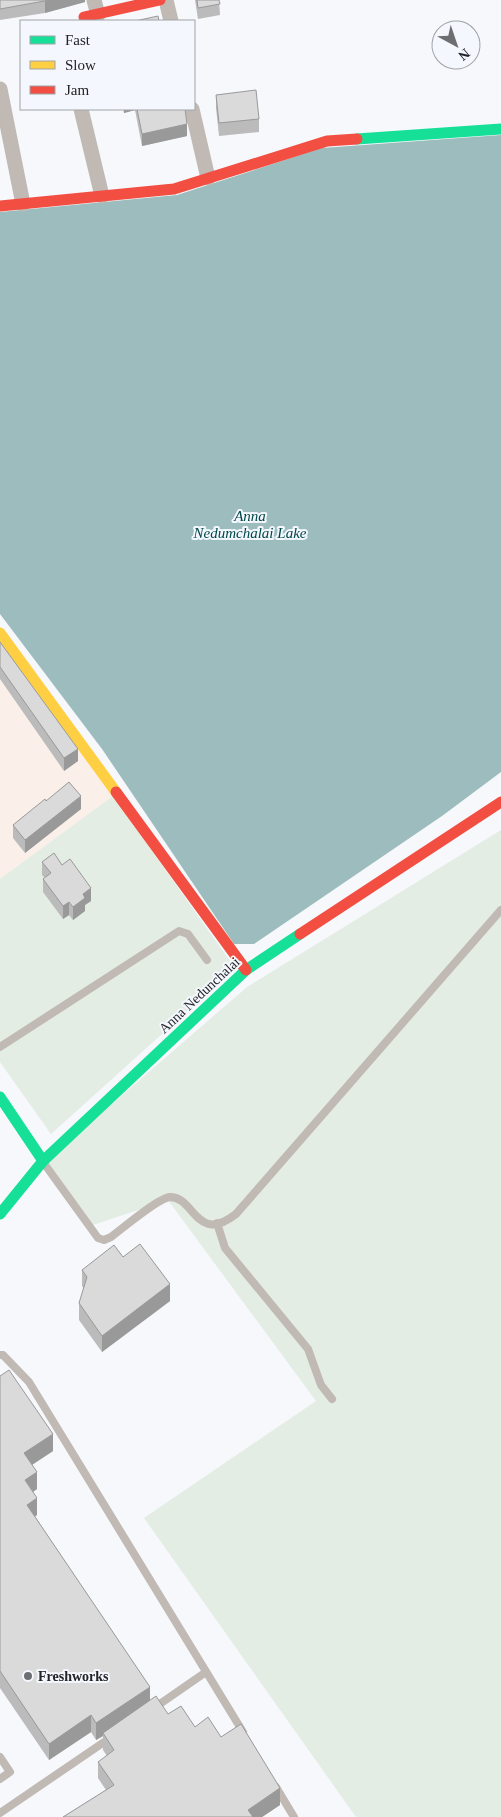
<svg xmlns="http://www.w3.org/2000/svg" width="501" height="1817" viewBox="0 0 501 1817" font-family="Georgia,serif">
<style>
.education{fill:#faf0e9}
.green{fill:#e3ede3}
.water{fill:#9dbcbe}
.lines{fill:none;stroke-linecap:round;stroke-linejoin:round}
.lane{stroke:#c0b9b4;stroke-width:8}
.street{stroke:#c0b9b4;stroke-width:15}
.fast{stroke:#16e098;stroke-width:11}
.slow{stroke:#ffcf43;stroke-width:11}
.jam{stroke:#f24e42;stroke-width:11}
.wall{fill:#bbbbbc}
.shaded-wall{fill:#999}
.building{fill:#dadadb;stroke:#999}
.poi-dot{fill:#6d6e71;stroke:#f4f7fd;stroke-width:2}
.labels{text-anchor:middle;stroke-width:4;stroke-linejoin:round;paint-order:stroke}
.street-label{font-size:14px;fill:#232426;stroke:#f4f7fd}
.poi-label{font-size:14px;font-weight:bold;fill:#232426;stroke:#f4f7fd;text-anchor:start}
.water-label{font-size:15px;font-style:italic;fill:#004748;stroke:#f4f7fd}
</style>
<rect width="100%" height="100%" fill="#f6f8fb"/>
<path class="education" d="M0,643L113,796L0,879Z"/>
<g class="green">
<path d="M113,796L235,968L51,1134L0,1062V879Z"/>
<path d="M501,830V1817H356L144,1518L316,1401L168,1200L90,1226L46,1161L247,987Z"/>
</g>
<path class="water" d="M501,135V772L442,816L254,944H234L102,749L0,614V212L177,195L322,148Z"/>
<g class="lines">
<g class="lane">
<path d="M0,1047L179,931L188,934L207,960"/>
<path d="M43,1162L98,1238L104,1240L111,1237C122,1229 158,1198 170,1197C195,1197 196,1245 236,1214L501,910"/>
<path d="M217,1223L225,1248L308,1349L321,1385L332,1399"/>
<path d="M0,1355H3L29,1382L243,1732"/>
<path d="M154,1708L206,1672"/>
<path d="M0,1757L10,1772L0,1779"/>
<path d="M276,1787L294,1817"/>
<path d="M0,1813L110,1738"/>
</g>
<g class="street">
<path d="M94,0L98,15"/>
<path d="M166,0L171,21"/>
<path d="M0,89L23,204"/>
<path d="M81,109L102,196"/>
<path d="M192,109L208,178"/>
</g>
<g class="fast">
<path d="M357,139L501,129"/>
<path d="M0,1097L43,1161"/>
<path d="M0,1214L43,1161L246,970L300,934"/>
</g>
<path class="slow" d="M0,633L116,792"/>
<g class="jam">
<path d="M84,17L160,0"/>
<path d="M0,206L174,189L327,141L357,139"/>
<path d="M116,792L246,970"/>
<path d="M300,934L501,802"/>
</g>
</g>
<g class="wall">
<path d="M0,0L85,2L45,13L0,20Z"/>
<path d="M195,0H219L220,15L198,19Z"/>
<path d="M216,95L259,119V132L219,136L216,108Z"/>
<path d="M123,109H185L187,136L142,146L135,110L124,113Z"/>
<path d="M0,642L78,761L64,771L0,679Z"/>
<path d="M46,801L81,809L25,853L13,838V825Z"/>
<path d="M42,862L62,865L91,901L85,905V911L73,920L69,915L63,919L43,892V879L45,878L42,875Z"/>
<path d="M123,1257L170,1301L102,1352L79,1320V1303L84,1289L82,1286V1270Z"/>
<path d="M0,1376L53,1451L32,1465L37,1489L33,1492L37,1515L35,1516L150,1700L168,1714L195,1727L221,1737L280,1805L262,1817H63L106,1790L98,1778V1762L107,1756L103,1750V1736L96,1740L91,1732L49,1760L0,1688Z"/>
</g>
<g class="shaded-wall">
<path d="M50,0H85V2L45,13V1Z"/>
<path d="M124,109H135V110L124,113Z"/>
<path d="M187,124V136L142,146V134Z"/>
<path d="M78,749V761L64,771V758Z"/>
<path d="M81,796V809L25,853V840Z"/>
<path d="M91,888V901L85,905V911L73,920V907L83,894Z"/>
<path d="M69,902V915L63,919V906Z"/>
<path d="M170,1284V1301L102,1352V1336Z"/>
<path d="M53,1434V1451L24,1470V1453Z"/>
<path d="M37,1472V1489L25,1497V1480Z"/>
<path d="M37,1498V1515L27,1522V1505Z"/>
<path d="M150,1687V1703L103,1733V1736L96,1740V1723Z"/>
<path d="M91,1715V1732L49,1760V1744Z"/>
<path d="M280,1788V1805L262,1817H248V1810Z"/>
</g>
<g class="building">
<path d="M0,0H50L0,9Z"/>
<path d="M197,0H219L220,4L198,8Z"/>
<path d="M158,16L159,21H135Z"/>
<path d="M256,90L259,119L219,123L216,95Z"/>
<path d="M137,109H185L187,124L142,134Z"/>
<path d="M0,642L78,749L64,758L0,667Z"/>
<path d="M69,782L81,796L25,840L13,825L45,799L46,801Z"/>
<path d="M54,853L62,865L70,859L91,888L83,894L85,898L73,907L69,902L63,906L43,879L51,873L42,862Z"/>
<path d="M140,1244L170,1284L102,1336L79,1303L87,1277L82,1270L114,1245L123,1257Z"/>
<path d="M9,1370L53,1434L24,1453L37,1472L25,1480L37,1498L27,1505L150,1687L96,1723L91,1715L49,1744L0,1671V1376Z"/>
<path d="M156,1696L168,1714L181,1706L195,1727L208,1717L221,1737L241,1724L280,1788L248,1810L253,1817H63L114,1785L98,1762L114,1750L103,1733Z"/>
</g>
<circle class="poi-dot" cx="28" cy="1676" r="5"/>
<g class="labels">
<g class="street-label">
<text transform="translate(199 995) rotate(-43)" y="5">Anna Nedunchalai</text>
</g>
<g class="poi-label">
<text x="38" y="1681">Freshworks</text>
</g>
<g class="water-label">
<text x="250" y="521">Anna<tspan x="250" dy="17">Nedumchalai Lake</tspan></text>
</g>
</g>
<rect x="20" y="20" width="175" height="90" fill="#f4f7fd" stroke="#a0a3a7"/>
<rect x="30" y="36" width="25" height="8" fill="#16e098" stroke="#a0a3a7"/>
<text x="65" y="45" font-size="15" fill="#232426">Fast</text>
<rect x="30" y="61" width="25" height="8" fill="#ffcf43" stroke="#a0a3a7"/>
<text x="65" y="70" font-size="15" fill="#232426">Slow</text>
<rect x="30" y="86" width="25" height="8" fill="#f24e42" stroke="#a0a3a7"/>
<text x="65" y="95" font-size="15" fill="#232426">Jam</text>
<g transform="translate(456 45) rotate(140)"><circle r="24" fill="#f4f7fd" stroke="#a0a3a7"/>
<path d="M0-4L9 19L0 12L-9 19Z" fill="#6d6e71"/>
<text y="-8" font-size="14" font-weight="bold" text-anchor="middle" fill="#232426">N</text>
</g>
</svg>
